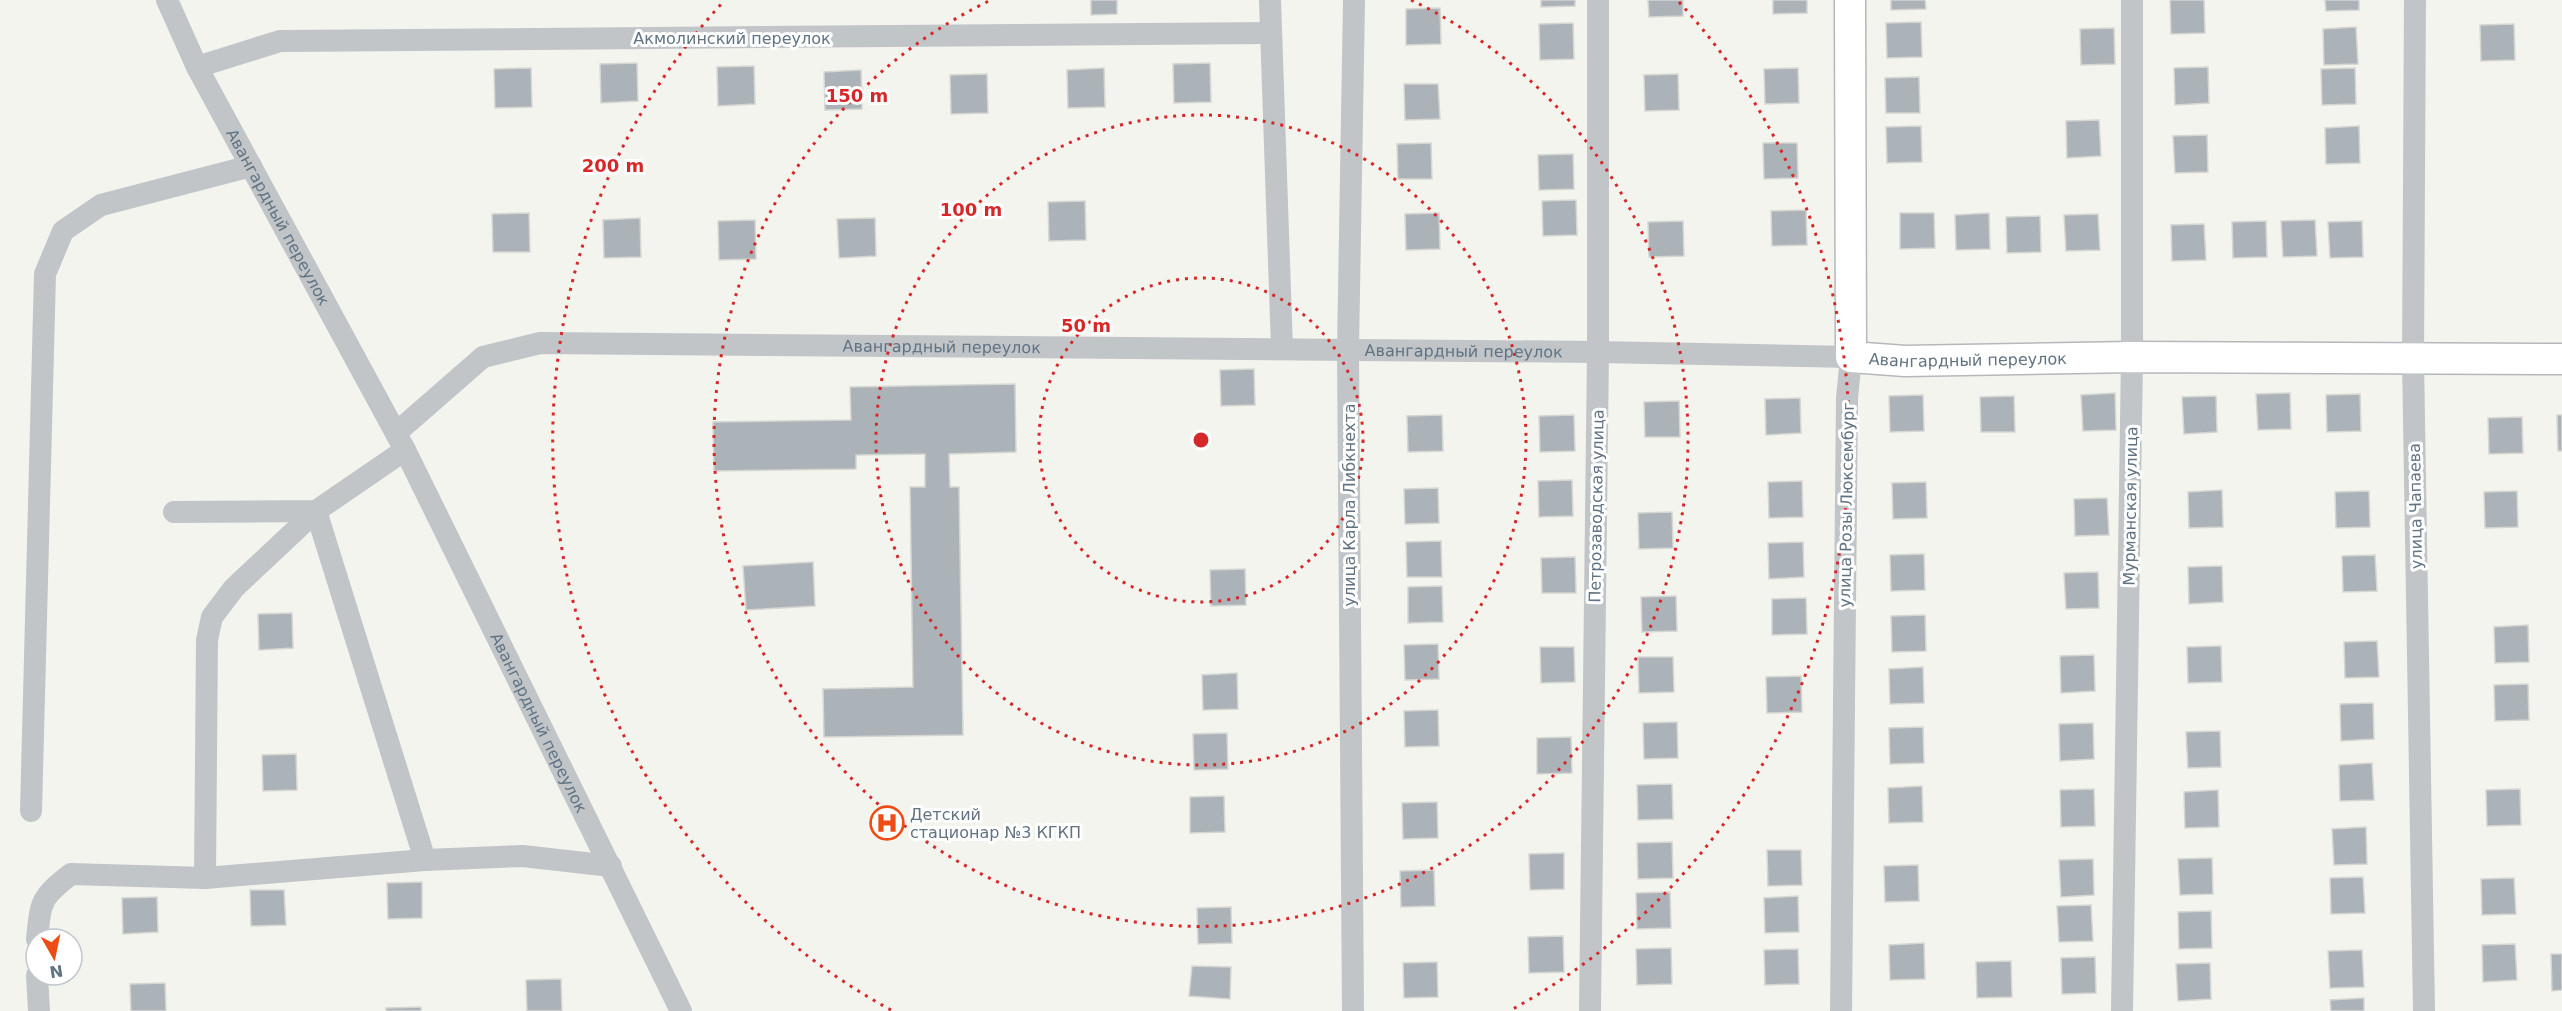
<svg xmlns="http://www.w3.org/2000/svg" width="2562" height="1011" viewBox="0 0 2562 1011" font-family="'DejaVu Sans',sans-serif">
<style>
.building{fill:#abb3b8;stroke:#d5d5d2;stroke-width:1.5}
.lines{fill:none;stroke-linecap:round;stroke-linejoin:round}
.major-casing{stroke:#b4b8bc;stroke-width:33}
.minor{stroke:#c1c5c8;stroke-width:22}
.major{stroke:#fff;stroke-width:30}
.ring{fill:none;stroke:#d62828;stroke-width:3;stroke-dasharray:3 6}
.labels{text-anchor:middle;stroke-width:6;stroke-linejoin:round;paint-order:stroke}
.street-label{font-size:16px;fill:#617382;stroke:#fff}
.poi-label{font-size:16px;fill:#617382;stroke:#fff;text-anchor:start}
.centre{fill:#d62828;stroke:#fff;stroke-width:3}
.ring-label{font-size:18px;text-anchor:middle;font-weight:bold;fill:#d62828;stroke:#fff;stroke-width:6;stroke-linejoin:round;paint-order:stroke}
</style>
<rect width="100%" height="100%" fill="#f4f4ef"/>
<g class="building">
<path d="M1091,0H1117V14L1091,15Z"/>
<path d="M1541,0H1575V6L1541,7Z"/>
<path d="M1648,0H1683V16L1649,17Z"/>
<path d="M1773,0H1807V13L1773,14Z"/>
<path d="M1891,0H1925L1926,9L1891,10Z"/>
<path d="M2170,0H2204L2205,33L2171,34Z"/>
<path d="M2325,0H2359V10L2326,11Z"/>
<path d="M1440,8L1441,44L1406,45V9Z"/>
<path d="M1921,22L1922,57L1887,58L1886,23Z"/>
<path d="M1573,23L1574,59L1540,60L1539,24Z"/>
<path d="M2514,24L2515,60L2481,61L2480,25Z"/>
<path d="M2356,27L2358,64L2324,65L2323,29Z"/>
<path d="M2114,28L2115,64L2081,65L2080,29Z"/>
<path d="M637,63L638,101L601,103L600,64Z"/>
<path d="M1210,63L1211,102L1174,103L1173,64Z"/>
<path d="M754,66L755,104L718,106L717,67Z"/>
<path d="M2208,67L2209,103L2175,105L2174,68Z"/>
<path d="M531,68L532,107L495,108L494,69Z"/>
<path d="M1104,68L1105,107L1068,108L1067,70Z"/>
<path d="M1798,68L1799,103L1765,104L1764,69Z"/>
<path d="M2355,68L2356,104L2322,105L2321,69Z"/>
<path d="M861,70L862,109L825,110L824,72Z"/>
<path d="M987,74L988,113L951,114L950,75Z"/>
<path d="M1678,74L1679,110L1645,111L1644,75Z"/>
<path d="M1919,77L1920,113H1886L1885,78Z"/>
<path d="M1404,84H1438L1440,119L1405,120Z"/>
<path d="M2099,120L2101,156L2067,158L2066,121Z"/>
<path d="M1921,126L1922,162L1887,163L1886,127Z"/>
<path d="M2359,126L2360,163L2326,164L2325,128Z"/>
<path d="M2207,135L2208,172L2175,173L2173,136Z"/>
<path d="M1431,143L1432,179H1398L1397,144Z"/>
<path d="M1763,143H1797L1798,178L1764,179Z"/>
<path d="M1573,154L1574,189L1539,190L1538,155Z"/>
<path d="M1576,200L1577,235L1543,236L1542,201Z"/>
<path d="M1085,201L1086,240L1049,241L1048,202Z"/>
<path d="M1806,210L1807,245L1772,246L1771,211Z"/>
<path d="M529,213L530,252H493L492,214Z"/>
<path d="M1439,213L1440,249L1406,250L1405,214Z"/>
<path d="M1900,213H1934L1935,248L1900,249Z"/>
<path d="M1989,213L1990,249L1956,250L1955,215Z"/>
<path d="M2098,214L2100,250L2066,251L2064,215Z"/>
<path d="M2040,216L2041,252L2007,253L2006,217Z"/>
<path d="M640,218L641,257L604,258L603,220Z"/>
<path d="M875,218L876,256L839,258L837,219Z"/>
<path d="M755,220L756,259L719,260L718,221Z"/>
<path d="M2315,220L2317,256L2283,257L2281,221Z"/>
<path d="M1683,221L1684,256L1649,257L1648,222Z"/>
<path d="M2266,221L2267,257L2233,258L2232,222Z"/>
<path d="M2362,221L2363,257L2330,258L2328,222Z"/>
<path d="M2204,224L2206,260L2172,261L2171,225Z"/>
<path d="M1254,369L1255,405L1221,406L1220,370Z"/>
<path d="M1015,384L1016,452L949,454L950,487H959L963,735L824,737L823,689L913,687L910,487H925V454L856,455V469L714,471L713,422L851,420L850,387Z"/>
<path d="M2115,393L2116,430L2083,431L2081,395Z"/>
<path d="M2290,393L2291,429L2258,430L2256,394Z"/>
<path d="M2360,394L2361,431L2327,432L2326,395Z"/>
<path d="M1923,395L1924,431L1890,432L1889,396Z"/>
<path d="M2014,396L2015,432H1981L1980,397Z"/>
<path d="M2216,396L2217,432L2184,434L2182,397Z"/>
<path d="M1800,398L1801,433L1766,435L1765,399Z"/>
<path d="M1679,401L1680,437H1645L1644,402Z"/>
<path d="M1442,415L1443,451L1408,452L1407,416Z"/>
<path d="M1574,415L1575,451L1540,452L1539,416Z"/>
<path d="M2557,415H2562V451H2558Z"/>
<path d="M2522,417L2523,453L2489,454L2488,418Z"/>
<path d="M1572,480L1573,516L1539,517L1538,481Z"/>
<path d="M1802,481L1803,517L1769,518L1768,482Z"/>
<path d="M1926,482L1927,518L1893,519L1892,483Z"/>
<path d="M1438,488L1439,523L1405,524L1404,489Z"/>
<path d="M2222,490L2223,527L2189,528L2188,492Z"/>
<path d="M2369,491L2370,527L2336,528L2335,492Z"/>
<path d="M2517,491L2518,527L2485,528L2484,492Z"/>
<path d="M2107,498L2109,535L2075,536L2074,499Z"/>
<path d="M1672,512L1673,548L1639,549L1638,513Z"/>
<path d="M1441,541L1442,577H1407L1406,542Z"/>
<path d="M1803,542L1804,577L1769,579L1768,543Z"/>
<path d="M1924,554L1925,590L1891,591L1890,555Z"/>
<path d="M2375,555L2377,591L2343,592L2342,556Z"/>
<path d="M1575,557L1576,593H1542L1541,558Z"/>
<path d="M813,562L815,606L746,610L743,566Z"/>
<path d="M2222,566L2223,602L2189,604L2188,567Z"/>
<path d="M1245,569L1246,605L1211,606L1210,570Z"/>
<path d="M2098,572L2099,608L2066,609L2064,573Z"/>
<path d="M1442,586L1443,622L1408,623V587Z"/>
<path d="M1676,596L1677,631L1642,632L1641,597Z"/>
<path d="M1806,598L1807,634L1772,635V599Z"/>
<path d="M292,613L293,648L259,650L258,614Z"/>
<path d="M1925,615L1926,651L1892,652L1891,616Z"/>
<path d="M2528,625L2529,662L2495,663L2494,627Z"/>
<path d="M2377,641L2379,677L2345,678L2344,642Z"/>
<path d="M1438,644L1439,679L1405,680L1404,645Z"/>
<path d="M2221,646L2222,682L2188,683L2187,647Z"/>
<path d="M1540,647H1574L1575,682L1541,683Z"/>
<path d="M2094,655L2095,691L2061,693L2060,656Z"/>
<path d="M1638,657H1673L1674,692L1639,693Z"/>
<path d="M1923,667L1924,703L1890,704L1889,669Z"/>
<path d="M1237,673L1238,709L1203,710L1202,675Z"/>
<path d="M1801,676L1802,712L1767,713L1766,677Z"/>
<path d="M2528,684L2529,720L2495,721L2494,685Z"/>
<path d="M2373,703L2374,739L2341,741L2340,704Z"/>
<path d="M1438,710L1439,746L1405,747L1404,711Z"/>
<path d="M1677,722L1678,758L1644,759L1643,723Z"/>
<path d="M2093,723L2094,759L2060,761L2059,724Z"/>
<path d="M1923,727L1924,763L1890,764L1889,728Z"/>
<path d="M2220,731L2221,767L2188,768L2186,732Z"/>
<path d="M1227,733L1228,769L1194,770L1193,734Z"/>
<path d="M1571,737L1572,773L1537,774V738Z"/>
<path d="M296,754L297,790L263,791L262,755Z"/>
<path d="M2372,763L2374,800L2340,801L2339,765Z"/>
<path d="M1672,784L1673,819L1638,820L1637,785Z"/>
<path d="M1922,786L1923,822L1889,823L1888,788Z"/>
<path d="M2094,789L2095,826L2061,827L2060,790Z"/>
<path d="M2520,789L2521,825L2487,826L2486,790Z"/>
<path d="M2218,790L2219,827L2185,828L2184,792Z"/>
<path d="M1224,796L1225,832L1190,833V797Z"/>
<path d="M1437,802L1438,838L1403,839L1402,803Z"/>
<path d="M2366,827L2367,864L2334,865L2332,829Z"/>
<path d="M1672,842L1673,878L1638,879L1637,843Z"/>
<path d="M1767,850H1801L1802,885L1768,886Z"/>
<path d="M1564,853V889L1530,890L1529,854Z"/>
<path d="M2212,858L2213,894L2180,895L2178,859Z"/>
<path d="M2093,859L2094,895L2061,897L2059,860Z"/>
<path d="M1918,865L1919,901L1885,902L1884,866Z"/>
<path d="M1434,870L1435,906L1401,907L1400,871Z"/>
<path d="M2363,877L2365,913L2331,914L2330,878Z"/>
<path d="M2514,878L2516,914L2482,915L2481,879Z"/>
<path d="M422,882V918L388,919L387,883Z"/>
<path d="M250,890H284L286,925L251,926Z"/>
<path d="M1670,892L1671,928L1637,929L1636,893Z"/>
<path d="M1798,896L1799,932L1765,933L1764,898Z"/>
<path d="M157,897L158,932L123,934L122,898Z"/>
<path d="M2091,905L2093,941L2059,942L2057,906Z"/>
<path d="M1231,907L1232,943L1198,944L1197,908Z"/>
<path d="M2211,911L2212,948L2179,949L2178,912Z"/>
<path d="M1563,936L1564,972L1529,973L1528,937Z"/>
<path d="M1924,943L1925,979L1890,980L1889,945Z"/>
<path d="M2515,944L2517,980L2483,982L2482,945Z"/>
<path d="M1671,948L1672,984L1637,985L1636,949Z"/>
<path d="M1798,949L1799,984L1765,985L1764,950Z"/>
<path d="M2362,950L2364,987L2330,988L2328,951Z"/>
<path d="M2551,954H2562V990L2552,991Z"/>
<path d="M2095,957L2096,993L2062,994L2061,958Z"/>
<path d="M2011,961L2012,997L1977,998L1976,962Z"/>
<path d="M1437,962L1438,997L1404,998L1403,963Z"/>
<path d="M2210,963L2211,999L2178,1001L2176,964Z"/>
<path d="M1192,966L1231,967L1230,999L1189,996Z"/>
<path d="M561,979L562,1011H527L526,980Z"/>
<path d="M165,983L166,1011H131L130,984Z"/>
<path d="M2364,998V1011H2331L2330,1000Z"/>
<path d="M421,1007V1011H386V1008Z"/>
</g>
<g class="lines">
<defs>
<g id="major">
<path id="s3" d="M1850,0L1851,357L1905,361L2132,357L2562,359"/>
</g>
</defs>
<use href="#major" class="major-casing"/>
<g class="minor">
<path id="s1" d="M167,0L197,67L405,450L681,1011"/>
<path d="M1270,0L1282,349"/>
<path d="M2415,0L2413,360L2424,1011"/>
<path d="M197,67L280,41L1270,33"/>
<path id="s2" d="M396,433L483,357L540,343L1598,352L1851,357L1847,398L1841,1011"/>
<path d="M174,512L316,511L405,450"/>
<path d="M31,811L45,274L63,231L101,205L251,166"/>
<path d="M205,878L207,640L212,617L234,588L316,511L425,860"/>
<path d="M37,939C41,901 40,898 71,874L205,878L425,860L523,856L611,866"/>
<path d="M37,975L39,1011"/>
<path d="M1353,1011L1348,350L1354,0"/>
<path d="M1590,1011L1598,352V0"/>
<path d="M2122,1011L2132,357V0"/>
</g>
<use href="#major" class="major"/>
</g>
<g class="ring">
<circle cx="1201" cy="440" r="162"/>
<circle cx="1201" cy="440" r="325"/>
<path d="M1411 0A487 487 0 1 1 991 0"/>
<path d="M891 1010A649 649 0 0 1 723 2M1679 2A649 649 0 0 1 1511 1010"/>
</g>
<defs>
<symbol id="hospital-ring" viewBox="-11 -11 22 22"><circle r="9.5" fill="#fff" stroke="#ed4c16" stroke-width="1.5"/><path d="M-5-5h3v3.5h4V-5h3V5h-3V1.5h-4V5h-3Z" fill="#ed4c16"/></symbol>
</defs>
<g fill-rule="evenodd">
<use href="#hospital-ring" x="868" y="804" width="38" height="38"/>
</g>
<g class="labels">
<g class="street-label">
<text x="732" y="44">Акмолинский переулок</text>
<text dy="6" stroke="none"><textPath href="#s1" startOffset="244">Авангардный переулок</textPath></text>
<text dy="6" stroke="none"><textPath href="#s2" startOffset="576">Авангардный переулок</textPath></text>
<text dy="6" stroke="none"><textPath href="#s2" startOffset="1098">Авангардный переулок</textPath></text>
<text dy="6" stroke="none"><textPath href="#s3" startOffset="474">Авангардный переулок</textPath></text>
<text transform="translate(1349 505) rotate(-90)" y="6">улица Карла Либкнехта</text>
<text transform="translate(1846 505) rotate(-89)" y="6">улица Розы Люксембург</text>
<text transform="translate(1596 506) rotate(-89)" y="6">Петрозаводская улица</text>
<text transform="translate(2130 506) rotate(-89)" y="6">Мурманская улица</text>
<text transform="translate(2415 506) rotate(-91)" y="6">улица Чапаева</text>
<text dy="6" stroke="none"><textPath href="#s1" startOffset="813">Авангардный переулок</textPath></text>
</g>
<g class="poi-label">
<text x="910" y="820">Детский<tspan x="910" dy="18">стационар №3 КГКП</tspan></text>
</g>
</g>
<circle cx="1201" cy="440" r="9" class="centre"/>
<g class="ring-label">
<text x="857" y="102">150 m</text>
<text x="613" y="172">200 m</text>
<text x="971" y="216">100 m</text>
<text x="1086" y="332">50 m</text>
</g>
<g transform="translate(54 957) rotate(171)"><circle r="28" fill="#ffffff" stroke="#c0c7cd" stroke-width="1.5"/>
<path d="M0-4.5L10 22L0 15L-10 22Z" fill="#ed4c16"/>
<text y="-9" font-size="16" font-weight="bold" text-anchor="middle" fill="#617382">N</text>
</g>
</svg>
